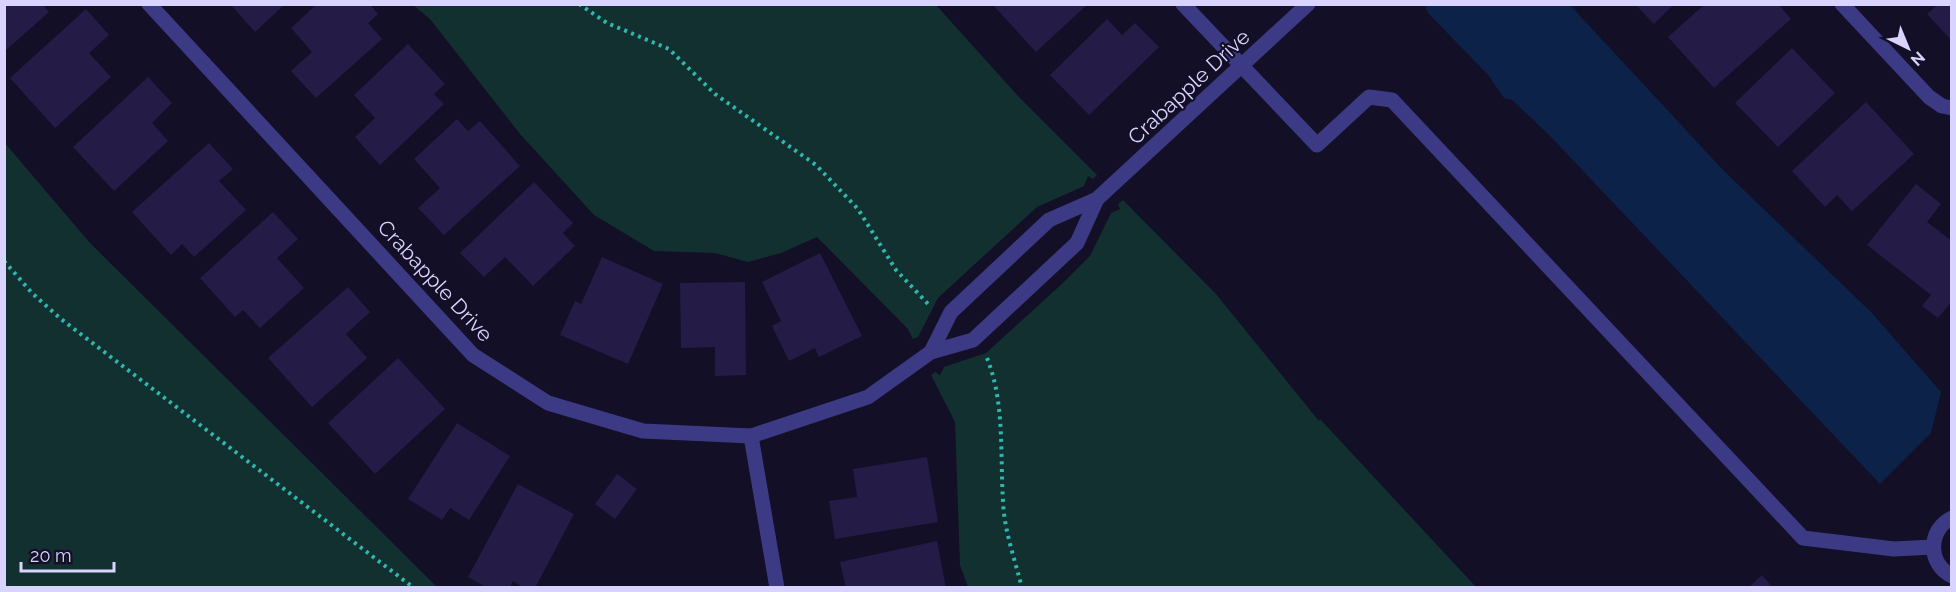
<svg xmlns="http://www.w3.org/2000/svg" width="1956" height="592" viewBox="0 0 1956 592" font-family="Raleway,sans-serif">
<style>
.green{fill:#12302f}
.water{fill:#0c2248}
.building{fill:#241b47}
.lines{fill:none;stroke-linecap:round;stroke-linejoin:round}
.path{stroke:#2fb8b0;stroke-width:4;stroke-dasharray:3 4.5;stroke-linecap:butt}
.minor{stroke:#3d3a85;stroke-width:15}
.labels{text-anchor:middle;stroke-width:4.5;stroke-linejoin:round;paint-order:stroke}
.street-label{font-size:21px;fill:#d9d4ff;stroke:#130f26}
</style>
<rect width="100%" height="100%" fill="#130f26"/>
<g class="green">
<path d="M413,5H936L1019,97L1097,175L1093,179L1088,176L1084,186L1037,207L938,298L918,337L913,339L908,329L817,237L781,253L748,262L715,253L654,251L594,215L520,134L430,19Z"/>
<path d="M4,142L90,243L437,587H5Z"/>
<path d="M1123,200L1216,294L1319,421L1320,419L1476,587H968L960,565L955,422L931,375L935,372L940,375L944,367L986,353L1065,281L1090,256L1111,213L1120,209L1118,204Z"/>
</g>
<path class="water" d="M1425,5H1570L1723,170L1871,312L1941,392L1931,433L1880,484L1548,134L1512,100L1504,98L1488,75L1428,13Z"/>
<g class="building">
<path d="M230,4H285L255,32Z"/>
<path d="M317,4H370L378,14L368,23L382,39L316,98L291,71L312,52L291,28Z"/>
<path d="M992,4H1088L1036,52Z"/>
<path d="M1635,4H1674L1654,24Z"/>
<path d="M1705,4H1778L1791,19L1714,88L1668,37Z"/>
<path d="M1938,4H1952V41L1927,14Z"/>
<path d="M4,5H43L49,12L4,52Z"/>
<path d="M86,9L109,35L89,53L111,77L55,128L10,78Z"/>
<path d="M1107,19L1122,35L1135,23L1159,47L1089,115L1050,75Z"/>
<path d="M408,44L445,84L434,94L444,104L380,165L355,137L375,118L354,95Z"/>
<path d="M1792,48L1835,93L1778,147L1735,103Z"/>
<path d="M148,77L172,103L152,123L168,141L114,191L73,147Z"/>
<path d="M1866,102L1914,154L1852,211L1837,195L1825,207L1792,171Z"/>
<path d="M457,119L468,131L480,121L520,166L444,235L418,208L440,188L414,159Z"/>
<path d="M209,143L233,169L219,181L246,210L194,257L182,244L171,255L132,212Z"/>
<path d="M534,182L573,223L563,233L575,246L533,286L505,257L484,277L460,253Z"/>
<path d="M1916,184L1941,204L1927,222L1952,241V301L1938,318L1922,306L1931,295L1867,245Z"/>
<path d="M273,212L298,239L277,258L304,288L260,328L243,310L235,317L200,278Z"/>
<path d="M820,253L862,336L819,357L815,348L789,361L772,326L781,321L762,282Z"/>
<path d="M602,257L663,284L628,364L560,335L575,301L581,304Z"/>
<path d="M745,282L746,375L715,376V347L681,348L680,283Z"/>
<path d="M348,287L370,312L346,334L367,358L312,407L268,358Z"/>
<path d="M398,358L445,409L375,474L328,423Z"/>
<path d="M457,423L510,456L469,520L450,508L442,520L408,499Z"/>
<path d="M927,457L938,522L835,539L829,501L857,497L853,469Z"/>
<path d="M617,474L637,489L615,519L595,504Z"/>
<path d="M518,484L574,514L535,588H524L513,581L510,588H488L468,577Z"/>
<path d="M937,541L946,588H846L840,562Z"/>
<path d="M1762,575L1773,588H1748Z"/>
</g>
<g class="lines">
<g class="path">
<path d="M579,4L607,23L669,49L715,94L816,165L858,209L896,270L930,306"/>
<path d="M4,261L32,293L61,319L414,588"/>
<path d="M987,358C1005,403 1000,454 1003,501C1004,530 1015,560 1022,588"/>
</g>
<g class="minor">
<path d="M149,4L473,355L548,403L643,431L751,436L868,397L931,352L973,340L1077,243L1097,199"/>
<path d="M1183,4L1317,145L1369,97L1392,100L1803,538L1894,549L1933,547"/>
<path d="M1842,4L1929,97L1942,106L1952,108"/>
<path d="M931,352L951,312L1049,220L1097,199L1308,4"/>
<path d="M751,436L777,588"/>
<path d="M1952,518C1928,529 1927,564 1952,576"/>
</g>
</g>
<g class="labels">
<g class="street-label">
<text transform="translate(1189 87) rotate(-43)" y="7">Crabapple Drive</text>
<text transform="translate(435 281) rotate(47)" y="7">Crabapple Drive</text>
</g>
</g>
<rect width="1956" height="592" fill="none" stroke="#d9d4ff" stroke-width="12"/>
<g transform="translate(1908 48) rotate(137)" stroke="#130f26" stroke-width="4.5" paint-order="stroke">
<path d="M0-4.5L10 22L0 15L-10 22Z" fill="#d9d4ff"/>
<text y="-9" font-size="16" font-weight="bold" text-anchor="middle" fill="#d9d4ff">N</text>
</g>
<path d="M21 562v9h93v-9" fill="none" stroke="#d9d4ff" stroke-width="3"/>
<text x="30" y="562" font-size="18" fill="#d9d4ff" stroke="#130f26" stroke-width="4.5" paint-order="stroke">20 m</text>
</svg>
